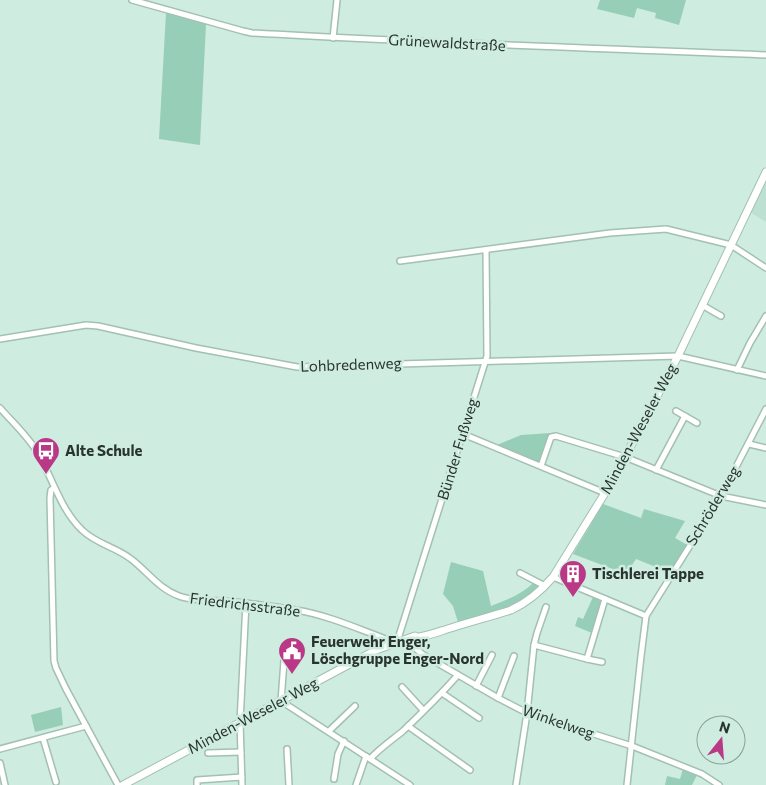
<svg xmlns="http://www.w3.org/2000/svg" width="766" height="785" viewBox="0 0 766 785" font-family="Commissioner,sans-serif">
<style>
.built{fill:#bce1d2}
.green{fill:#97ceb8}
.lines{fill:none;stroke-linecap:round;stroke-linejoin:round}
.street-casing{stroke:#a3c0b3;stroke-width:8}
.secondary-casing{stroke:#a3c0b3;stroke-width:9}
.street{stroke:#fff;stroke-width:5}
.secondary{stroke:#fff;stroke-width:7}
.labels{text-anchor:middle;stroke-width:5;stroke-linejoin:round;paint-order:stroke}
.street-label{font-size:15px;fill:#293430;stroke:#ceecdf}
.poi-label{font-size:15px;font-weight:bold;fill:#293430;stroke:#ceecdf;text-anchor:start}
</style>
<rect width="100%" height="100%" fill="#ceecdf"/>
<path class="built" d="M766,178V222L750,212Z"/>
<g class="green">
<path d="M600,0H686L679,25L655,18L656,13L637,8L634,18L597,9Z"/>
<path d="M166,13L206,24L200,145L159,139Z"/>
<path d="M550,433L542,459L539,462H536L497,445L521,435Z"/>
<path d="M603,504L641,518L644,509L685,521L675,538L689,546L671,573L636,559L626,574L573,554Z"/>
<path d="M451,562L483,571L491,606C506,600 523,594 534,582L542,586L533,594L510,608L458,622L453,606L443,594Z"/>
<path d="M593,597C597,599 600,600 601,604L592,633L575,626L578,617L583,619Z"/>
<path d="M61,707L63,725L35,732L31,715Z"/>
<path d="M683,769L697,775L692,785H665L667,776L680,779Z"/>
</g>
<g class="lines">
<defs>
<g id="street">
<path d="M132,0L243,31L252,33C423,43 595,48 766,55"/>
<path d="M333,38L337,0"/>
<path d="M400,261L610,233L666,229L731,245L766,268"/>
<path d="M702,305L721,316"/>
<path d="M0,339L86,325L98,326L196,348L297,367L678,356L766,376"/>
<path d="M737,370L750,343L766,316"/>
<path d="M0,408C13,423 29,437 39,455C53,480 61,510 82,530C96,544 116,547 131,559C147,571 159,589 179,596C191,601 210,600 224,601C248,603 272,606 296,610C327,615 356,628 386,639L391,644"/>
<path d="M676,411L697,423"/>
<path d="M463,434L605,493"/>
<path d="M749,444L766,448"/>
<path d="M541,466L551,437L556,436L625,457L721,496L766,505"/>
<path d="M656,470L685,416"/>
<path d="M54,488L51,490L50,498L54,661L56,668L66,689L118,785"/>
<path d="M520,573L545,586"/>
<path d="M553,577L646,616"/>
<path d="M410,639L414,647L422,654L498,698L527,713L632,746L702,774L719,785"/>
<path d="M397,642L487,356L486,250"/>
<path d="M534,645L587,659L605,599"/>
<path d="M287,651L284,661L281,701L410,785"/>
<path d="M587,659L602,662"/>
<path d="M476,686L492,655"/>
<path d="M402,687L423,710"/>
<path d="M442,693L479,718"/>
<path d="M498,698L514,656"/>
<path d="M408,726L470,770"/>
<path d="M329,731L355,706"/>
<path d="M43,738L56,782"/>
<path d="M0,749L86,726"/>
<path d="M287,749L289,785"/>
<path d="M208,753L241,752"/>
<path d="M370,759C380,748 392,740 403,731C422,713 441,694 458,675"/>
<path d="M0,763L5,785"/>
<path d="M334,779L338,754L344,741"/>
<path d="M197,785V780L242,777"/>
<path d="M242,785L240,722L246,603"/>
<path d="M356,785L366,756"/>
<path d="M516,785L527,713L534,645L537,633L546,607"/>
<path d="M627,785L641,656L646,616L721,496L766,409"/>
</g>
<g id="secondary">
<path d="M412,638C427,637 440,631 454,627C473,621 492,616 511,610C528,602 541,591 553,577L605,493L625,457L678,356L766,172"/>
<path d="M123,785L376,650L415,636"/>
</g>
</defs>
<use href="#street" class="street-casing"/>
<use href="#secondary" class="secondary-casing"/>
<use href="#street" class="street"/>
<use href="#secondary" class="secondary"/>
</g>
<defs>
<symbol id="bus-pin" viewBox="-11 -11 22 30"><path d="M0 17L-7.5 6A9.5 9.5 0 1 1 7.5 6Z" fill="#b93986" stroke="#ceecdf"/><path d="M-5-6H5V4H4V6H2V4H-2V6H-4V4H-5ZM-3.5-4V0h7V-4ZM-3.5 1.2v1.5H-2V1.2ZM2 1.2v1.5H3.5V1.2Z" fill="#fff"/></symbol>
<symbol id="building-pin" viewBox="-11 -11 22 30"><path d="M0 17L-7.5 6A9.5 9.5 0 1 1 7.5 6Z" fill="#b93986" stroke="#ceecdf"/><path d="M-4-6H4V6H1V3H-1V6H-4ZM-2.5-4.3h1.7v1.8h-1.7ZM.8-4.3h1.7v1.8H.8ZM-2.5-1h1.7V.8h-1.7ZM.8-1h1.7V.8H.8Z" fill="#fff"/></symbol>
<symbol id="civic-pin" viewBox="-11 -11 22 30"><path d="M0 17L-7.5 6A9.5 9.5 0 1 1 7.5 6Z" fill="#b93986" stroke="#ceecdf"/><path d="M-.6-6.5H3V-4.5H.6V-3L4-1V1h2V6H-6V1h2V-1L-.6-3ZM-1.2 2.5V6h2.4V2.5Z" fill="#fff"/></symbol>
</defs>
<g fill-rule="evenodd">
<use href="#bus-pin" x="30" y="435" width="32" height="43"/>
<use href="#building-pin" x="557" y="558" width="32" height="43"/>
<use href="#civic-pin" x="276" y="635" width="32" height="43"/>
</g>
<g class="labels">
<g class="street-label">
<text transform="translate(447 43) rotate(3)" y="5">Grünewaldstraße</text>
<text transform="translate(351 365) rotate(-2)" y="5">Lohbredenweg</text>
<text transform="translate(639 429) rotate(-62)" y="5">Minden-Weseler Weg</text>
<text transform="translate(458 449) rotate(-73)" y="5">Bünder Fußweg</text>
<text transform="translate(713 506) rotate(-59)" y="5">Schröderweg</text>
<text transform="translate(245 605) rotate(7)" y="5">Friedrichsstraße</text>
<text transform="translate(253 716) rotate(-28)" y="5">Minden-Weseler Weg</text>
<text transform="translate(558 722) rotate(19)" y="5">Winkelweg</text>
</g>
<g class="poi-label">
<text x="65" y="456">Alte Schule</text>
<text x="592" y="579">Tischlerei Tappe</text>
<text x="311" y="647">Feuerwehr Enger,<tspan x="311" dy="17">Löschgruppe Enger-Nord</tspan></text>
</g>
</g>
<g transform="translate(721 740) rotate(17)"><circle r="24" fill="#ceecdf" stroke="#8ca299"/>
<path d="M0-4L9 19L0 12L-9 19Z" fill="#b93986"/>
<text y="-8" font-size="14" font-weight="bold" text-anchor="middle" fill="#293430">N</text>
</g>
</svg>
